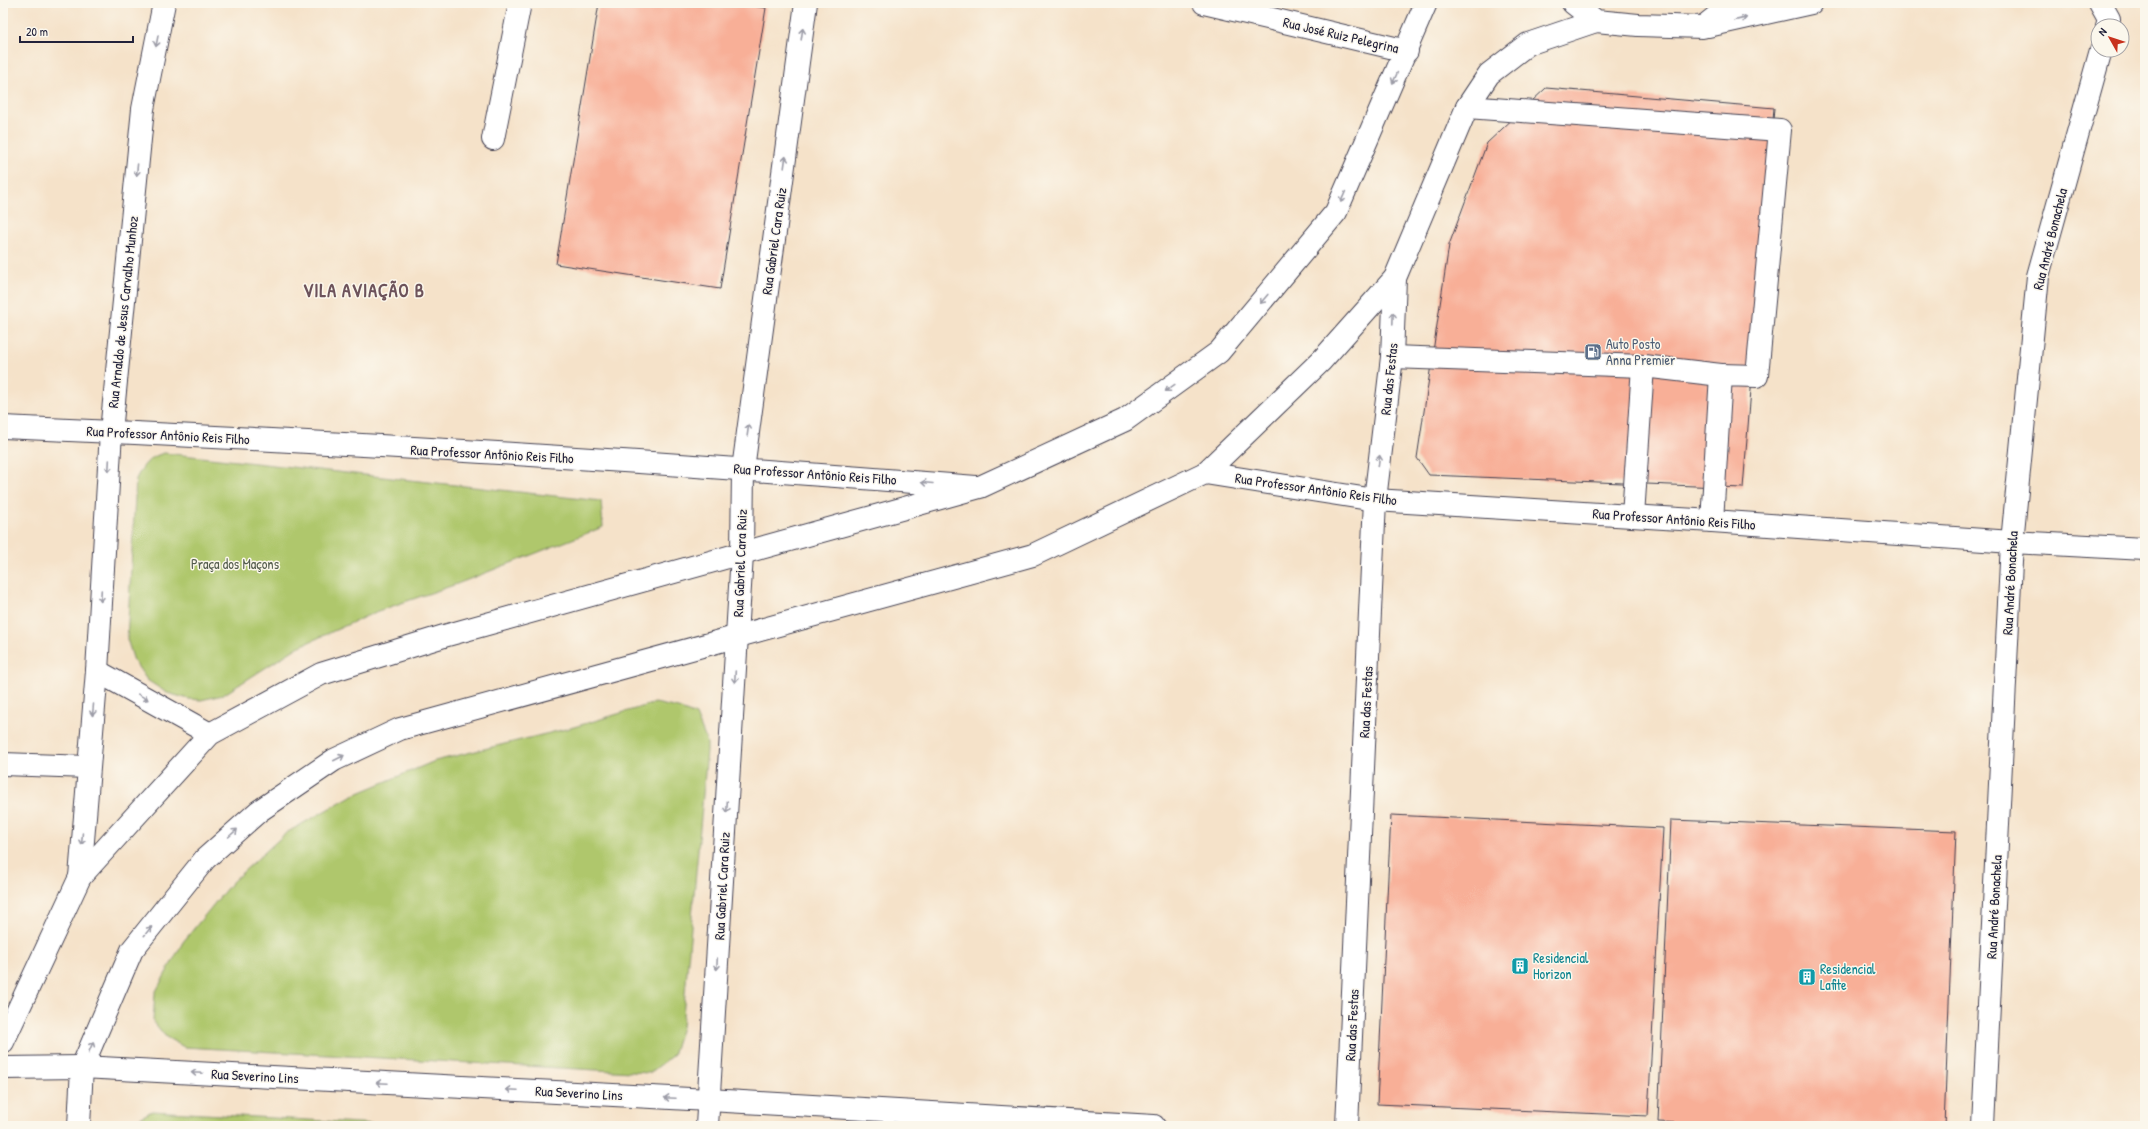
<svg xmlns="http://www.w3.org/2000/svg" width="2148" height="1129" viewBox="0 0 2148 1129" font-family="'Patrick Hand',sans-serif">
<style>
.green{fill:#afc76c;stroke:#687454}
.building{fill:#f8af97}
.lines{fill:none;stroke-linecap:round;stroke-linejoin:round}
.service-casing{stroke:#423f50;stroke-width:24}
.minor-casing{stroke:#423f50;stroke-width:24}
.secondary-casing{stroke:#423f50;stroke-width:24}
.trunk-casing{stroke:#423f50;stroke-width:24}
.service{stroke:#fff;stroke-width:22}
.minor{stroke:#fff;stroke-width:22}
.secondary{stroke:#fff;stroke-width:22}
.trunk{stroke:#fff;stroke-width:22}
.oneway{stroke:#9c9ca7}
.labels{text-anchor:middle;stroke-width:3;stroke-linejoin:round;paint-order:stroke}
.street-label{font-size:14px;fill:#22223b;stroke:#fbf7ec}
.service-label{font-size:14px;fill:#4e5e75;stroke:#fbf7ec;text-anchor:start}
.park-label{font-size:14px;fill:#535c4c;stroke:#fbf7ec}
.culture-label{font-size:14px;fill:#0d838f;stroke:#fbf7ec;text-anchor:start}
.district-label{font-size:18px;font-weight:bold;letter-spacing:1px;fill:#6d535b;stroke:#fbf7ec}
</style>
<rect width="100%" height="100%" fill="#fbf7ec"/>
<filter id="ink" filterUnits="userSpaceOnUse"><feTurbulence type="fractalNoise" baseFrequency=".025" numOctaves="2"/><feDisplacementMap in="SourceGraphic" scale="8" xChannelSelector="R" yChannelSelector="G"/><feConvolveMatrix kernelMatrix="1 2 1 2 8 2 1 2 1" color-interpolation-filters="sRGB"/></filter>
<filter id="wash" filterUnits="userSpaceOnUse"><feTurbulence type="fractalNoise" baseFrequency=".012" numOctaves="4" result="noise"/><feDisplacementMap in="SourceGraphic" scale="16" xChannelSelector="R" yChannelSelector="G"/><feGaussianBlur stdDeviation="0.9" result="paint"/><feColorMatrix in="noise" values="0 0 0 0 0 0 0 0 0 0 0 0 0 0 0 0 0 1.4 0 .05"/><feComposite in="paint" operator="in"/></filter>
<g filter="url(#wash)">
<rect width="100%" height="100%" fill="#f5e2c9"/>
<g class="green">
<path d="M164,453L601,501L603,527L457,584L378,611L298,647L223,695L201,700L189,699L167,693L147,680L134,661L127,639L136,479C143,465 149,457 164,453Z"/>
<path d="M655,703L678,708L696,715L707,742V751L682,1027L673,1055L650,1073L184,1047L166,1037L153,1021L155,993L183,942L232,882L286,833L351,796L435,761L574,727Z"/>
<path d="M152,1111L411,1126H125Z"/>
</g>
<g id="blocks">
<g class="building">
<path d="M599,3H732L766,8L720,289L556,264Z"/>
<path d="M1546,88L1774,108L1743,488L1429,475L1417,458L1449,245L1487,143Z"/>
<path d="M1391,815L1663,828L1648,1116L1377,1104Z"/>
<path d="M1671,820L1956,831L1944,1126H1756L1658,1122Z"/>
</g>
</g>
</g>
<g filter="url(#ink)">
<use href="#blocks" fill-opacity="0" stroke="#423f50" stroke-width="1"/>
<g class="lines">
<defs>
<g id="service">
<path d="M1467,107L1780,130L1757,376L1721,375L1712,521"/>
<path d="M493,139L520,3"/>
<path d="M1392,357L1643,366L1721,375"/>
<path d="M1633,516L1643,366"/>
<path d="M3,764L88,767"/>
</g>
<g id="minor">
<path d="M1204,3L1407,51"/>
<path d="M2100,3L2109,19L2107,26"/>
<path d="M3,427C328,441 652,461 976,487"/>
<path d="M1205,473L1375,500L1712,521L2012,542L2145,549"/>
<path d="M97,671L210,734"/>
<path d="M80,877L97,671L111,432L143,109L164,3"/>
<path d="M3,1068L82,1067L709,1100L1154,1126"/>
<path d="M707,1126L742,554L743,469L806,3"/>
<path d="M1347,1126L1375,500L1392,357L1395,278"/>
<path d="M1983,1126L2012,542L2038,276L2101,50"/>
</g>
<g id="secondary">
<path d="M3,1042L80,877L210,734L321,674L444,636L980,487L1125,420L1219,352L1336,212L1426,3"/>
<path d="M79,1126L82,1067L132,950L205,859L259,811L334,760L400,729L1033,555L1205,473L1322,360L1395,278L1467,107L1489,74L1528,44L1596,21"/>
</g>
<g id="trunk">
<path d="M1573,3L1596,21L1638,25L1703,27L1733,3"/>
<path d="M1708,26L1811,3"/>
</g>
</defs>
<use href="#service" class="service-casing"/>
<use href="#minor" class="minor-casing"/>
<use href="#secondary" class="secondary-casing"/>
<use href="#trunk" class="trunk-casing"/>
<use href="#service" class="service"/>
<use href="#minor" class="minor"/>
<use href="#secondary" class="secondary"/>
<use href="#trunk" class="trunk"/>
</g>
<defs><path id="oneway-shaft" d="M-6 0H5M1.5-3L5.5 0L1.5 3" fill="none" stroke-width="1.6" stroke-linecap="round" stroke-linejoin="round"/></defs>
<g class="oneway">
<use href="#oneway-shaft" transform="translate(1741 19) rotate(-13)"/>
<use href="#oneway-shaft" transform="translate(802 34) rotate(-82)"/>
<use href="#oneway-shaft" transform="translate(157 41) rotate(101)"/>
<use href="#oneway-shaft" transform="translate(1395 78) rotate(114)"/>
<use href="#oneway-shaft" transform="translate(785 162) rotate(-82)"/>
<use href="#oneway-shaft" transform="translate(137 170) rotate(96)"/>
<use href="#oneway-shaft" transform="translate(1343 197) rotate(114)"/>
<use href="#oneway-shaft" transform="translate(1264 299) rotate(130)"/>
<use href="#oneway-shaft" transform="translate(1393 318) rotate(-88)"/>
<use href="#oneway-shaft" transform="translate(1170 388) rotate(144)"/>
<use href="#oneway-shaft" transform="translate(748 430) rotate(-82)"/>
<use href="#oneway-shaft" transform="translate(1379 461) rotate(-83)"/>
<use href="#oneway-shaft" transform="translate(109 466) rotate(93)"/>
<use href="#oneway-shaft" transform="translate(927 483) rotate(-175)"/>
<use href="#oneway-shaft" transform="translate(101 596) rotate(93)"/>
<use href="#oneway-shaft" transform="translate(735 677) rotate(93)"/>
<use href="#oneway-shaft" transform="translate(143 697) rotate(29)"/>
<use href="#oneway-shaft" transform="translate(93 710) rotate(95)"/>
<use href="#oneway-shaft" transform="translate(339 758) rotate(-27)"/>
<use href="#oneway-shaft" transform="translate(727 807) rotate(93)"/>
<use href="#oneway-shaft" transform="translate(233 833) rotate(-42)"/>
<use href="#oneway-shaft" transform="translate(82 839) rotate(94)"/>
<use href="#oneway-shaft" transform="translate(148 931) rotate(-51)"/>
<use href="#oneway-shaft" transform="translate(717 964) rotate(93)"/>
<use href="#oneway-shaft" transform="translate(91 1047) rotate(-67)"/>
<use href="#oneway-shaft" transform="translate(197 1073) rotate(-177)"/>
<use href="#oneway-shaft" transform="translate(382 1083) rotate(-177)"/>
<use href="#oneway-shaft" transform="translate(512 1090) rotate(-177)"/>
<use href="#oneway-shaft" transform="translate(670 1098) rotate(-177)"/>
</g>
</g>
<defs>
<symbol id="fuel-square" viewBox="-11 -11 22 22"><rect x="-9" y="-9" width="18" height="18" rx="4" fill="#5c6f8a" stroke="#fbf7ec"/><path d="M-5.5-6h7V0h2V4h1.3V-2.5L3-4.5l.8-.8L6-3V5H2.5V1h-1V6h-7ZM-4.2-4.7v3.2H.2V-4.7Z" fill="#fff"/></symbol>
<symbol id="building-square" viewBox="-11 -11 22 22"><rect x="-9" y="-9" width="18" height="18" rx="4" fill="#0f9aa8" stroke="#fbf7ec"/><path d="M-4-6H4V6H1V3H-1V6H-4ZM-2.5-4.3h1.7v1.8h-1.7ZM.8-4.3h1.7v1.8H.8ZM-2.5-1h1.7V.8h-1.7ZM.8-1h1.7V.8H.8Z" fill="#fff"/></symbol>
</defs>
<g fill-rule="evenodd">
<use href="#fuel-square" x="1583" y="342" width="20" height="20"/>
<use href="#building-square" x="1510" y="956" width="20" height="20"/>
<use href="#building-square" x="1797" y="967" width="20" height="20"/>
</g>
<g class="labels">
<g class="street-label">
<text transform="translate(1341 35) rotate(13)" y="5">Rua José Ruiz Pelegrina</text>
<text transform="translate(2050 239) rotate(-76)" y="5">Rua André Bonachela</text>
<text transform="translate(774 241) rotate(-82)" y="5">Rua Gabriel Cara Ruiz</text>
<text transform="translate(123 312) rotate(-84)" y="5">Rua Arnaldo de Jesus Carvalho Munhoz</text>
<text transform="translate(1389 379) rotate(-84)" y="5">Rua das Festas</text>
<text transform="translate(168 435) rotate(3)" y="5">Rua Professor Antônio Reis Filho</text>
<text transform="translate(492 454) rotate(3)" y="5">Rua Professor Antônio Reis Filho</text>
<text transform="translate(815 474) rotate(4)" y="5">Rua Professor Antônio Reis Filho</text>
<text transform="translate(1316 489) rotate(8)" y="5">Rua Professor Antônio Reis Filho</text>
<text transform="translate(1674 519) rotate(4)" y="5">Rua Professor Antônio Reis Filho</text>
<text transform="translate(740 563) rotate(-88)" y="5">Rua Gabriel Cara Ruiz</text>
<text transform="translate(2010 583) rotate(-87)" y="5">Rua André Bonachela</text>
<text transform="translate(1366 702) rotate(-87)" y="5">Rua das Festas</text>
<text transform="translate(722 886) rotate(-87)" y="5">Rua Gabriel Cara Ruiz</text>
<text transform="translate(1994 907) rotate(-87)" y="5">Rua André Bonachela</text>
<text transform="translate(1352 1025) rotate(-87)" y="5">Rua das Festas</text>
<text transform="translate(255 1076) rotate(3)" y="5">Rua Severino Lins</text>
<text transform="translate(579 1093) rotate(3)" y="5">Rua Severino Lins</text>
</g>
<g class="service-label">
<text x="1606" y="349">Auto Posto<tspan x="1606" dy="16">Anna Premier</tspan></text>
</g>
<g class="park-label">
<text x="235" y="569">Praça dos Maçons</text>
</g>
<g class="culture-label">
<text x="1533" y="963">Residencial<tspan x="1533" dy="16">Horizon</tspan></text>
<text x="1820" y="974">Residencial<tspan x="1820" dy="16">Lafite</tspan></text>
</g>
<g class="district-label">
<text x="364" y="297">VILA AVIAÇÃO B</text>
</g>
</g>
<rect width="2148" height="1129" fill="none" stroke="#fbf7ec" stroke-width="16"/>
<g transform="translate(2110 38) rotate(309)"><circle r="19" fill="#fbf7ec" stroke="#a4a2a5"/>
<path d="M0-3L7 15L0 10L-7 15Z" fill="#c8321e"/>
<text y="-6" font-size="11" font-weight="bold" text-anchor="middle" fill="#22223b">N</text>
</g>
<path d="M20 36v6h113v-6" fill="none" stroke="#22223b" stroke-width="2"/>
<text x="26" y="36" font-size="12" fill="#22223b" stroke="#fbf7ec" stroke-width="3" paint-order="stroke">20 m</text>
</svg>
